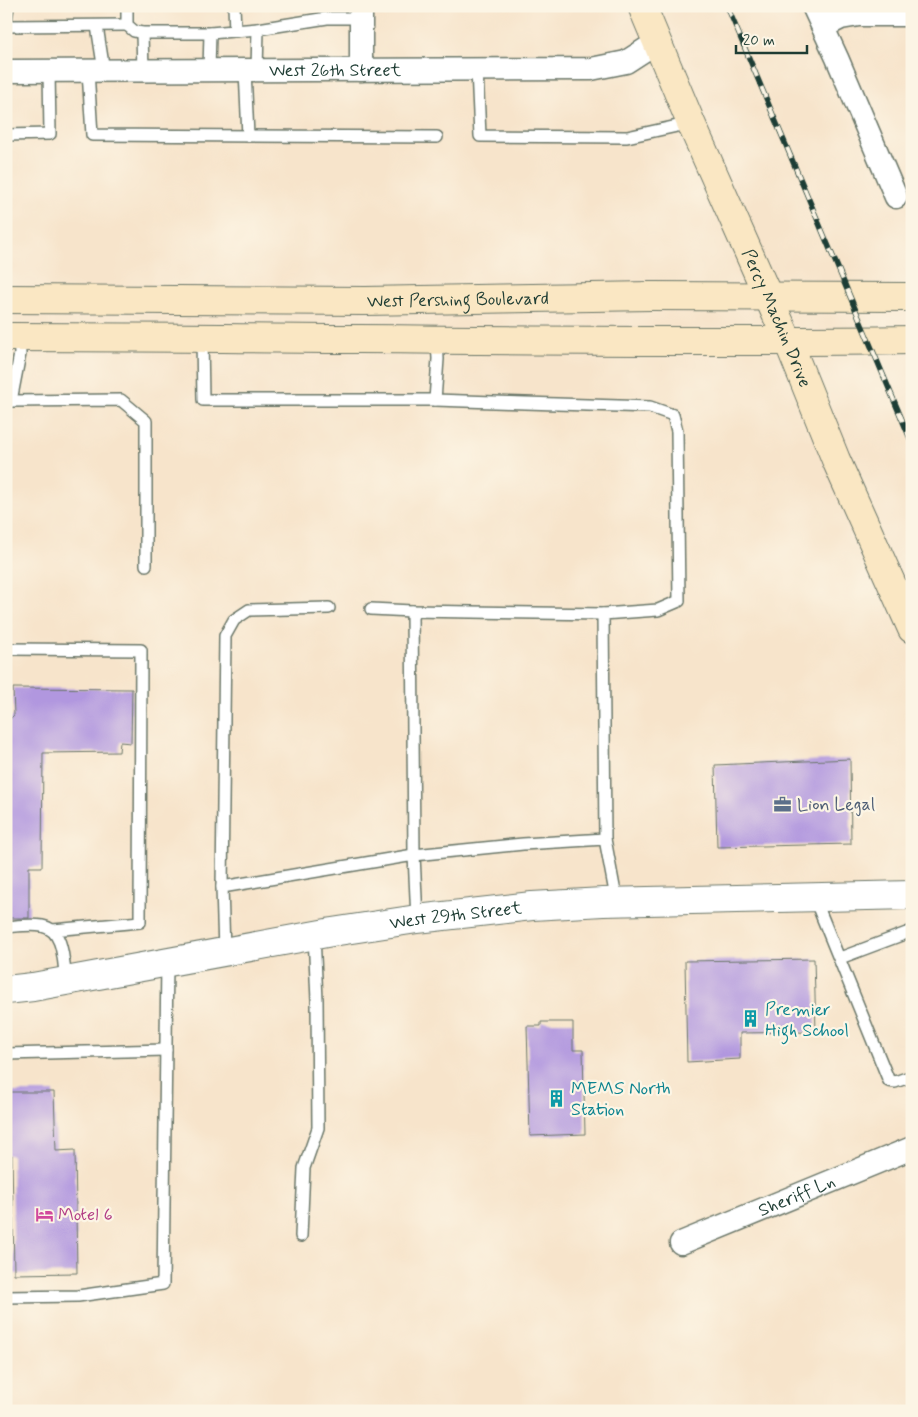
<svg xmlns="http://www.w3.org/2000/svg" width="918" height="1417" viewBox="0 0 918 1417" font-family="Mynerve,sans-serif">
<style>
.building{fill:#b197df}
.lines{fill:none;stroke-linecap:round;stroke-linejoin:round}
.service-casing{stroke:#6b7769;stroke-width:14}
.minor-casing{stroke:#6b7769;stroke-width:25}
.tertiary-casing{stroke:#6b7769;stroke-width:30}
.secondary-casing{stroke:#6b7769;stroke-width:30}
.service{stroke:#fff;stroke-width:11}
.minor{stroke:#fff;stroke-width:22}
.tertiary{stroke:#fff;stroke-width:28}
.secondary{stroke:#fae7c3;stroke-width:28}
.rail-casing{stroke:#1f3d34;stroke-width:5.5}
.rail{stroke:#fcf5e5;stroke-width:4;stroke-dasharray:11;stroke-linecap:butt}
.labels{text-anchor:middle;stroke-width:4.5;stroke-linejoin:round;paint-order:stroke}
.street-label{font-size:18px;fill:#1f3d34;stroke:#fcf5e5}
.service-label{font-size:18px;fill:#4e5e75;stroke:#fcf5e5;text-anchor:start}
.culture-label{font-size:18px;fill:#0d838f;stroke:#fcf5e5;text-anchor:start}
.hotel-label{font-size:18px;fill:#b23c85;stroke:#fcf5e5;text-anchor:start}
</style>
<rect width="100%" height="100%" fill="#fcf5e5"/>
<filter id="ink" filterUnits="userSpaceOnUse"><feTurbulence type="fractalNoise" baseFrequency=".02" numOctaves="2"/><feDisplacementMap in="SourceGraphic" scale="10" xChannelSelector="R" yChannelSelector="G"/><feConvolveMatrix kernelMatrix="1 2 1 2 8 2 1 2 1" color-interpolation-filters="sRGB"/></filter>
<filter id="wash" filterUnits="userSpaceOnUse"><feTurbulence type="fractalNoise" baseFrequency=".0096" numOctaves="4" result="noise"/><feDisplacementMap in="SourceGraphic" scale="20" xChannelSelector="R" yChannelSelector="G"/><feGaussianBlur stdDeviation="1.12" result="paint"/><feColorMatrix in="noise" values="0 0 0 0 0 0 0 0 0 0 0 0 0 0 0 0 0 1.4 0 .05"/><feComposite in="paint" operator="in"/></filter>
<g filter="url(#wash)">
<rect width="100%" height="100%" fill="#f7e4cb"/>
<g id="blocks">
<g class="building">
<path d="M13,688L132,689L131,743L120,742L119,752L43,753L42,867H29V918H6V723L14,715Z"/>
<path d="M850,759L851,844L717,847L715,765Z"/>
<path d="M814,959L816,1032L740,1033V1059L687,1062L685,961Z"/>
<path d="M541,1022H573V1050H583L585,1134L530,1136L527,1026H541Z"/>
<path d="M6,1092H54L56,1151L75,1150L77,1273L14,1274L12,1155H6Z"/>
</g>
</g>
</g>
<g filter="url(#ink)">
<use href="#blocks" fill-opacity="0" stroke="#6b7769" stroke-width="1"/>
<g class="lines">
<defs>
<g id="service">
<path d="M127,6V25L134,31L142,33H210L258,29"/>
<path d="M234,6L235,31"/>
<path d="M6,22L8,6"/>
<path d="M6,26L127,25"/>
<path d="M97,26L104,71"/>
<path d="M142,33L143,71"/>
<path d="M477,69L480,136L627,137L691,123"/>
<path d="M209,70L210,33"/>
<path d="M245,70L248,136"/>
<path d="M257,70L258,29L327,18H361"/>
<path d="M88,71L92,135L437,137"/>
<path d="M6,135L50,134L49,71"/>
<path d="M202,338L203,400H435"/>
<path d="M437,339L438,359L435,400L650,407L673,415L677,431L679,601L658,610L603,614L605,839L617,903"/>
<path d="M6,401H11L20,354L19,337"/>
<path d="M11,401L121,400L146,421V565"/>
<path d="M371,609L412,611"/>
<path d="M603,614L412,611L414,855L523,844L605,839"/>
<path d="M6,649L141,650L140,922L53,930"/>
<path d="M222,887L225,636L234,620L249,610L329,608"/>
<path d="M814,897L889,1081L895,1082L912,1076"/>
<path d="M6,927C18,926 31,924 42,926C65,930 63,963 66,981"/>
<path d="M224,951L222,887L414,855L417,919"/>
<path d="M840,958L912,931"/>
<path d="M6,1054L166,1050"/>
<path d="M301,1236L304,1168L318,1128L317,1000L314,935"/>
<path d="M6,1297L78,1296L163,1284L167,962"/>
</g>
<g id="minor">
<path d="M361,6V70"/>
<path d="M813,6L837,58L896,197"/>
<path d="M823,27L841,18L859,15H912"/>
<path id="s1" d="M6,71L591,69L626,62L657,42"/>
<path id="s2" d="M681,1243L912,1148"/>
</g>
<g id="tertiary">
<path id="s3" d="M6,990L33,987L332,932L417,919L532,906L603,902L912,895"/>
</g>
<g id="secondary">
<path id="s4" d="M642,6L691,123L788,341L836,460L912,629"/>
<path id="s5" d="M6,299L366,301L651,296L912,297"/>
<path d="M6,337C308,337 610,344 912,340"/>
</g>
</defs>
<use href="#service" class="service-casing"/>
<use href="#minor" class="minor-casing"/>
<use href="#tertiary" class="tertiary-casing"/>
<use href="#secondary" class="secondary-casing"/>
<use href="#service" class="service"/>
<use href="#minor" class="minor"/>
<use href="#tertiary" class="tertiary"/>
<use href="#secondary" class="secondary"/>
<defs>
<path id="rail" d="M727,6L912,443"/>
</defs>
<use href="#rail" class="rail-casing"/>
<use href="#rail" class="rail"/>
</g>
</g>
<defs>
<symbol id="office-bare" viewBox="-9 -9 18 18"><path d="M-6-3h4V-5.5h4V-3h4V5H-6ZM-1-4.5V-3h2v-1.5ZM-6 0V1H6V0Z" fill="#5c6f8a" stroke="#fcf5e5" stroke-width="2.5" paint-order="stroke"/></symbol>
<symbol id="building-bare" viewBox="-9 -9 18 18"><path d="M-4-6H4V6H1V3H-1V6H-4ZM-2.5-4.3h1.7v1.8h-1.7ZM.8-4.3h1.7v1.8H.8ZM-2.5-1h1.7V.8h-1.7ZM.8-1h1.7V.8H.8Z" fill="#0f9aa8" stroke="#fcf5e5" stroke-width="2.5" paint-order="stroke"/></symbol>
<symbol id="hotel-bare" viewBox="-9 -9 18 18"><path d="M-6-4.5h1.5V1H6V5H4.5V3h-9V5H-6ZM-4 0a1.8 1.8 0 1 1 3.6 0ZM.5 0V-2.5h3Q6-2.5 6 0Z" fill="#d1479c" stroke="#fcf5e5" stroke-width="2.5" paint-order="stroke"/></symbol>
</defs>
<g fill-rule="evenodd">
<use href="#office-bare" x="770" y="792" width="25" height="25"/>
<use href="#building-bare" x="738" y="1006" width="25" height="25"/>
<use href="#building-bare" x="544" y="1086" width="25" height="25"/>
<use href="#hotel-bare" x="32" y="1202" width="25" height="25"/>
</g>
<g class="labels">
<g class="street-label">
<text dy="6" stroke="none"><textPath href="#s1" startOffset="329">West 26th Street</textPath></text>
<text dy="6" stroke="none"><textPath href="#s5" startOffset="452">West Pershing Boulevard</textPath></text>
<text dy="6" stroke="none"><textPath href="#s4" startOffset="340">Percy Machin Drive</textPath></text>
<text dy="6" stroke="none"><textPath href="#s3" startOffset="456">West 29th Street</textPath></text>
<text dy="6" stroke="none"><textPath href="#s2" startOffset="125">Sheriff Ln</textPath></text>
</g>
<g class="service-label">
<text x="797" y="810">Lion Legal</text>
</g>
<g class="culture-label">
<text x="765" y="1015">Premier<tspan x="765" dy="21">High School</tspan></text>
<text x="571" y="1094">MEMS North<tspan x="571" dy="21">Station</tspan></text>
</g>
<g class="hotel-label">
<text x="58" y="1220">Motel 6</text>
</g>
</g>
<rect width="918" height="1417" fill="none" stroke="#fcf5e5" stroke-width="25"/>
<path d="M736 45v8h71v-8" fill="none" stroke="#1f3d34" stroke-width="2.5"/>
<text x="743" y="45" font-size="15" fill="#1f3d34" stroke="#fcf5e5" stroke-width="4" paint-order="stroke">20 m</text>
</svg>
